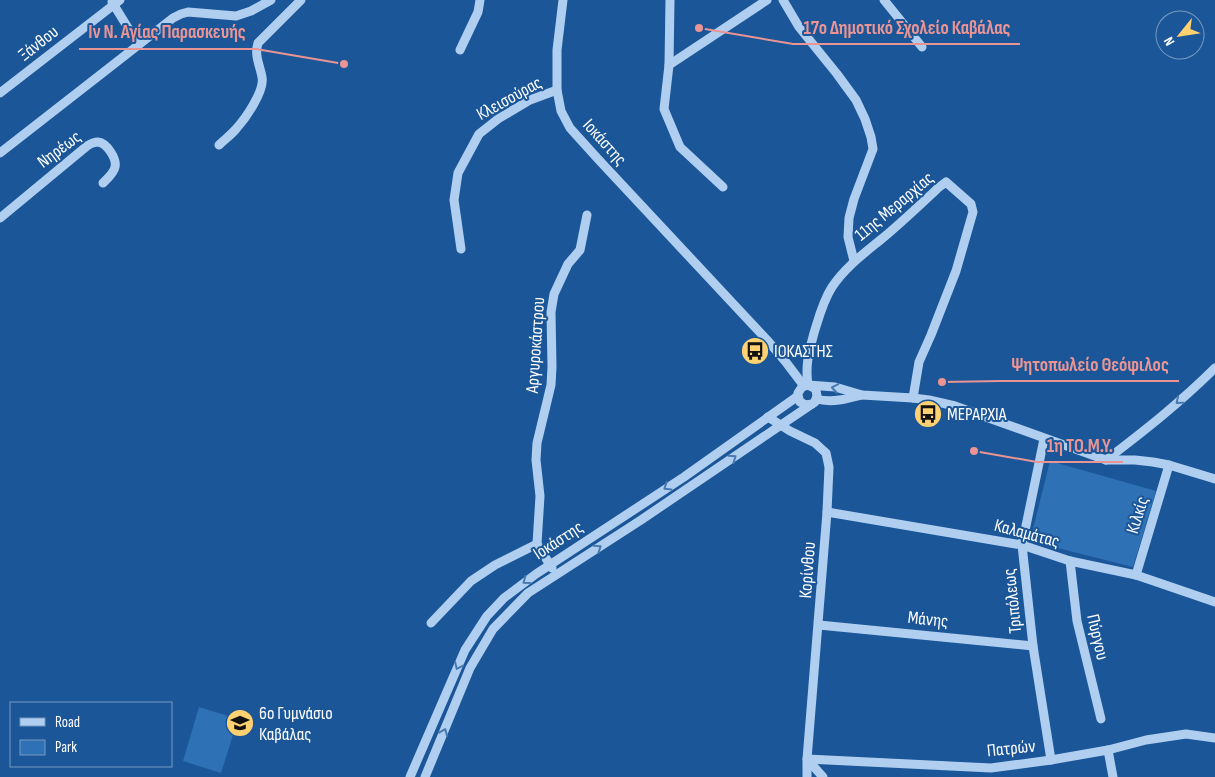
<svg xmlns="http://www.w3.org/2000/svg" width="1215" height="777" viewBox="0 0 1215 777" font-family="'Sofia Sans Condensed',sans-serif">
<style>
.green{fill:#2f71b5}
.lines{fill:none;stroke-linecap:round;stroke-linejoin:round}
.minor{stroke:#b0cff0;stroke-width:9}
.oneway{stroke:#487ab2}
.labels{text-anchor:middle;stroke-width:4;stroke-linejoin:round;paint-order:stroke}
.street-label{font-size:18px;fill:#fff;stroke:#1b5698}
.poi-label{font-size:18px;fill:#fff;stroke:#1b5698;text-anchor:start}
.leader{fill:none;stroke:#ea9494;stroke-width:2}
.callout-dot{fill:#ea9494;stroke:#1b5698;stroke-width:2}
.callout-label{font-size:19px;text-anchor:middle;font-weight:bold;fill:#ea9494;stroke:#1b5698;stroke-width:4;stroke-linejoin:round;paint-order:stroke}
</style>
<rect width="100%" height="100%" fill="#1b5698"/>
<g class="green">
<path d="M1050,461L1156,491L1133,567L1030,541Z"/>
<path d="M199,707L238,719L221,773L183,761Z"/>
</g>
<g class="lines">
<g class="minor">
<path d="M563,0L557,50V90L561,111L570,128L598,159L767,340L785,361L804,386"/>
<path d="M670,0L669,65L664,109L680,147L723,187"/>
<path d="M783,0L799,27L837,74L856,100L865,119L871,137L873,149L854,199L849,218L848,237L854,261"/>
<path d="M884,0L922,47"/>
<path d="M112,2L138,44"/>
<path d="M460,50L478,12L480,0"/>
<path d="M669,65L767,0"/>
<path d="M0,93L120,0"/>
<path d="M219,145C224,140 231,135 236,129C245,119 265,91 262,77C260,65 254,56 258,43L301,0"/>
<path d="M0,153L173,18L181,14L188,12L236,16L251,11L271,0"/>
<path d="M0,218L87,146C90,144 94,142 98,142C107,143 117,159 115,167C114,173 107,179 103,183"/>
<path d="M461,249L454,200L458,173L479,134L498,119L530,100L557,90"/>
<path d="M808,385C805,365 809,352 814,333C819,317 823,301 832,287C846,266 866,252 884,237C903,221 921,204 938,188L946,182L971,204L973,212L956,271L931,335L919,362L913,398"/>
<path d="M808,385L814,388L816,390L817,396L815,402L812,404L806,405L800,402L798,396V393L802,387L808,385L835,387L862,395L913,398L929,400L955,406L1106,460H1135L1153,462L1169,465L1215,479"/>
<path d="M816,399C832,403 847,399 862,395"/>
<path d="M768,417L790,431L815,443L826,453L829,467L827,512L807,759L823,777"/>
<path d="M1044,439L1022,545L1033,646L1051,760"/>
<path d="M1106,460C1144,431 1181,402 1215,368"/>
<path d="M827,512L1022,545L1070,561L1136,575L1215,602"/>
<path d="M1070,561L1077,621L1101,719"/>
<path d="M552,568L537,544L540,496L536,460L537,443L551,385L552,367L551,312L554,294L568,264L580,250L587,215"/>
<path d="M1136,575L1169,465"/>
<path d="M431,623L471,581L495,565L537,544"/>
<path d="M819,625L1033,646"/>
<path d="M1108,750L1113,777"/>
<path d="M410,777L465,650L487,616L504,598L536,574L684,477L798,396"/>
<path d="M425,777L470,668L493,629L528,593L641,520L812,404"/>
<path d="M807,777V759L991,768L1051,760L1108,750L1146,740L1186,734L1215,738"/>
</g>
</g>
<defs><path id="oneway-chevron" d="M-2-3.5L2.5 0L-2 3.5" fill="none" stroke-width="1.6" stroke-linecap="round" stroke-linejoin="round" transform="scale(1.25)"/></defs>
<g class="oneway">
<use href="#oneway-chevron" transform="translate(835 388) rotate(-170)"/>
<use href="#oneway-chevron" transform="translate(1179 401) rotate(140)"/>
<use href="#oneway-chevron" transform="translate(733 458) rotate(-34)"/>
<use href="#oneway-chevron" transform="translate(667 487) rotate(148)"/>
<use href="#oneway-chevron" transform="translate(598 548) rotate(-33)"/>
<use href="#oneway-chevron" transform="translate(526 581) rotate(144)"/>
<use href="#oneway-chevron" transform="translate(458 666) rotate(115)"/>
<use href="#oneway-chevron" transform="translate(444 732) rotate(-67)"/>
</g>
<defs>
<symbol id="bus-disc" viewBox="-11 -11 22 22"><circle r="9.5" fill="#ffd170" stroke="#1b5698"/><path d="M-5-6H5V4H4V6H2V4H-2V6H-4V4H-5ZM-3.5-4V0h7V-4ZM-3.5 1.2v1.5H-2V1.2ZM2 1.2v1.5H3.5V1.2Z" fill="#111"/></symbol>
<symbol id="school-disc" viewBox="-11 -11 22 22"><circle r="9.5" fill="#ffd170" stroke="#1b5698"/><path d="M0-5L7-2L0 1L-7-2ZM-4 1L0 2.5L4 1V4Q0 6-4 4Z" fill="#111"/></symbol>
</defs>
<g fill-rule="evenodd">
<use href="#bus-disc" x="739" y="335" width="32" height="32"/>
<use href="#bus-disc" x="912" y="398" width="32" height="32"/>
<use href="#school-disc" x="224" y="707" width="32" height="32"/>
</g>
<g class="labels">
<g class="street-label">
<text transform="translate(38 43) rotate(-38)" y="6">Ξάνθου</text>
<text transform="translate(509 98) rotate(-29)" y="6">Κλεισούρας</text>
<text transform="translate(605 142) rotate(48)" y="6">Ιοκάστης</text>
<text transform="translate(59 149) rotate(-37)" y="6">Νηρέως</text>
<text transform="translate(894 206) rotate(-40)" y="6">11ης Μεραρχίας</text>
<text transform="translate(535 345) rotate(-86)" y="6">Αργυροκάστρου</text>
<text transform="translate(1137 515) rotate(-73)" y="6">Κιλκίς</text>
<text transform="translate(1027 533) rotate(15)" y="6">Καλαμάτας</text>
<text transform="translate(558 540) rotate(-33)" y="6">Ιοκάστης</text>
<text transform="translate(807 570) rotate(-86)" y="6">Κορίνθου</text>
<text transform="translate(1012 601) rotate(-96)" y="6">Τριπόλεως</text>
<text transform="translate(928 619) rotate(6)" y="6">Μάνης</text>
<text transform="translate(1098 637) rotate(77)" y="6">Πύργου</text>
<text transform="translate(1011 748) rotate(-6)" y="6">Πατρών</text>
</g>
<g class="poi-label">
<text x="774" y="357">ΙΟΚΑΣΤΗΣ</text>
<text x="947" y="420">ΜΕΡΑΡΧΙΑ</text>
<text x="259" y="719">6ο Γυμνάσιο<tspan x="259" dy="21">Καβάλας</tspan></text>
</g>
</g>
<path class="leader" d="M699 28L793 44H1020M344 64L256 49H79M942 382L1001 381H1179M974 451L1037 462H1123"/>
<g class="callout-dot">
<circle cx="699" cy="28" r="5"/>
<circle cx="344" cy="64" r="5"/>
<circle cx="942" cy="382" r="5"/>
<circle cx="974" cy="451" r="5"/>
</g>
<g class="callout-label">
<text x="907" y="34">17ο Δημοτικό Σχολείο Καβάλας</text>
<text x="167" y="38">Ιν Ν. Αγίας Παρασκευής</text>
<text x="1090" y="371">Ψητοπωλείο Θεόφιλος</text>
<text x="1080" y="452">1η ΤΟ.Μ.Υ.</text>
</g>
<rect x="10" y="702" width="162" height="65" fill="#1b5698" stroke="#769ac1"/>
<rect x="20" y="718" width="25" height="8" fill="#b0cff0" stroke="#769ac1"/>
<text x="55" y="727" font-size="15" fill="#ffffff">Road</text>
<rect x="20" y="740" width="25" height="15" fill="#2f71b5" stroke="#769ac1"/>
<text x="55" y="752" font-size="15" fill="#ffffff">Park</text>
<g transform="translate(1180 35) rotate(240)"><circle r="24" fill="#1b5698" stroke="#769ac1"/>
<path d="M0-4L9 19L0 12L-9 19Z" fill="#ffd170"/>
<text y="-8" font-size="14" font-weight="bold" text-anchor="middle" fill="#ffffff">N</text>
</g>
</svg>
